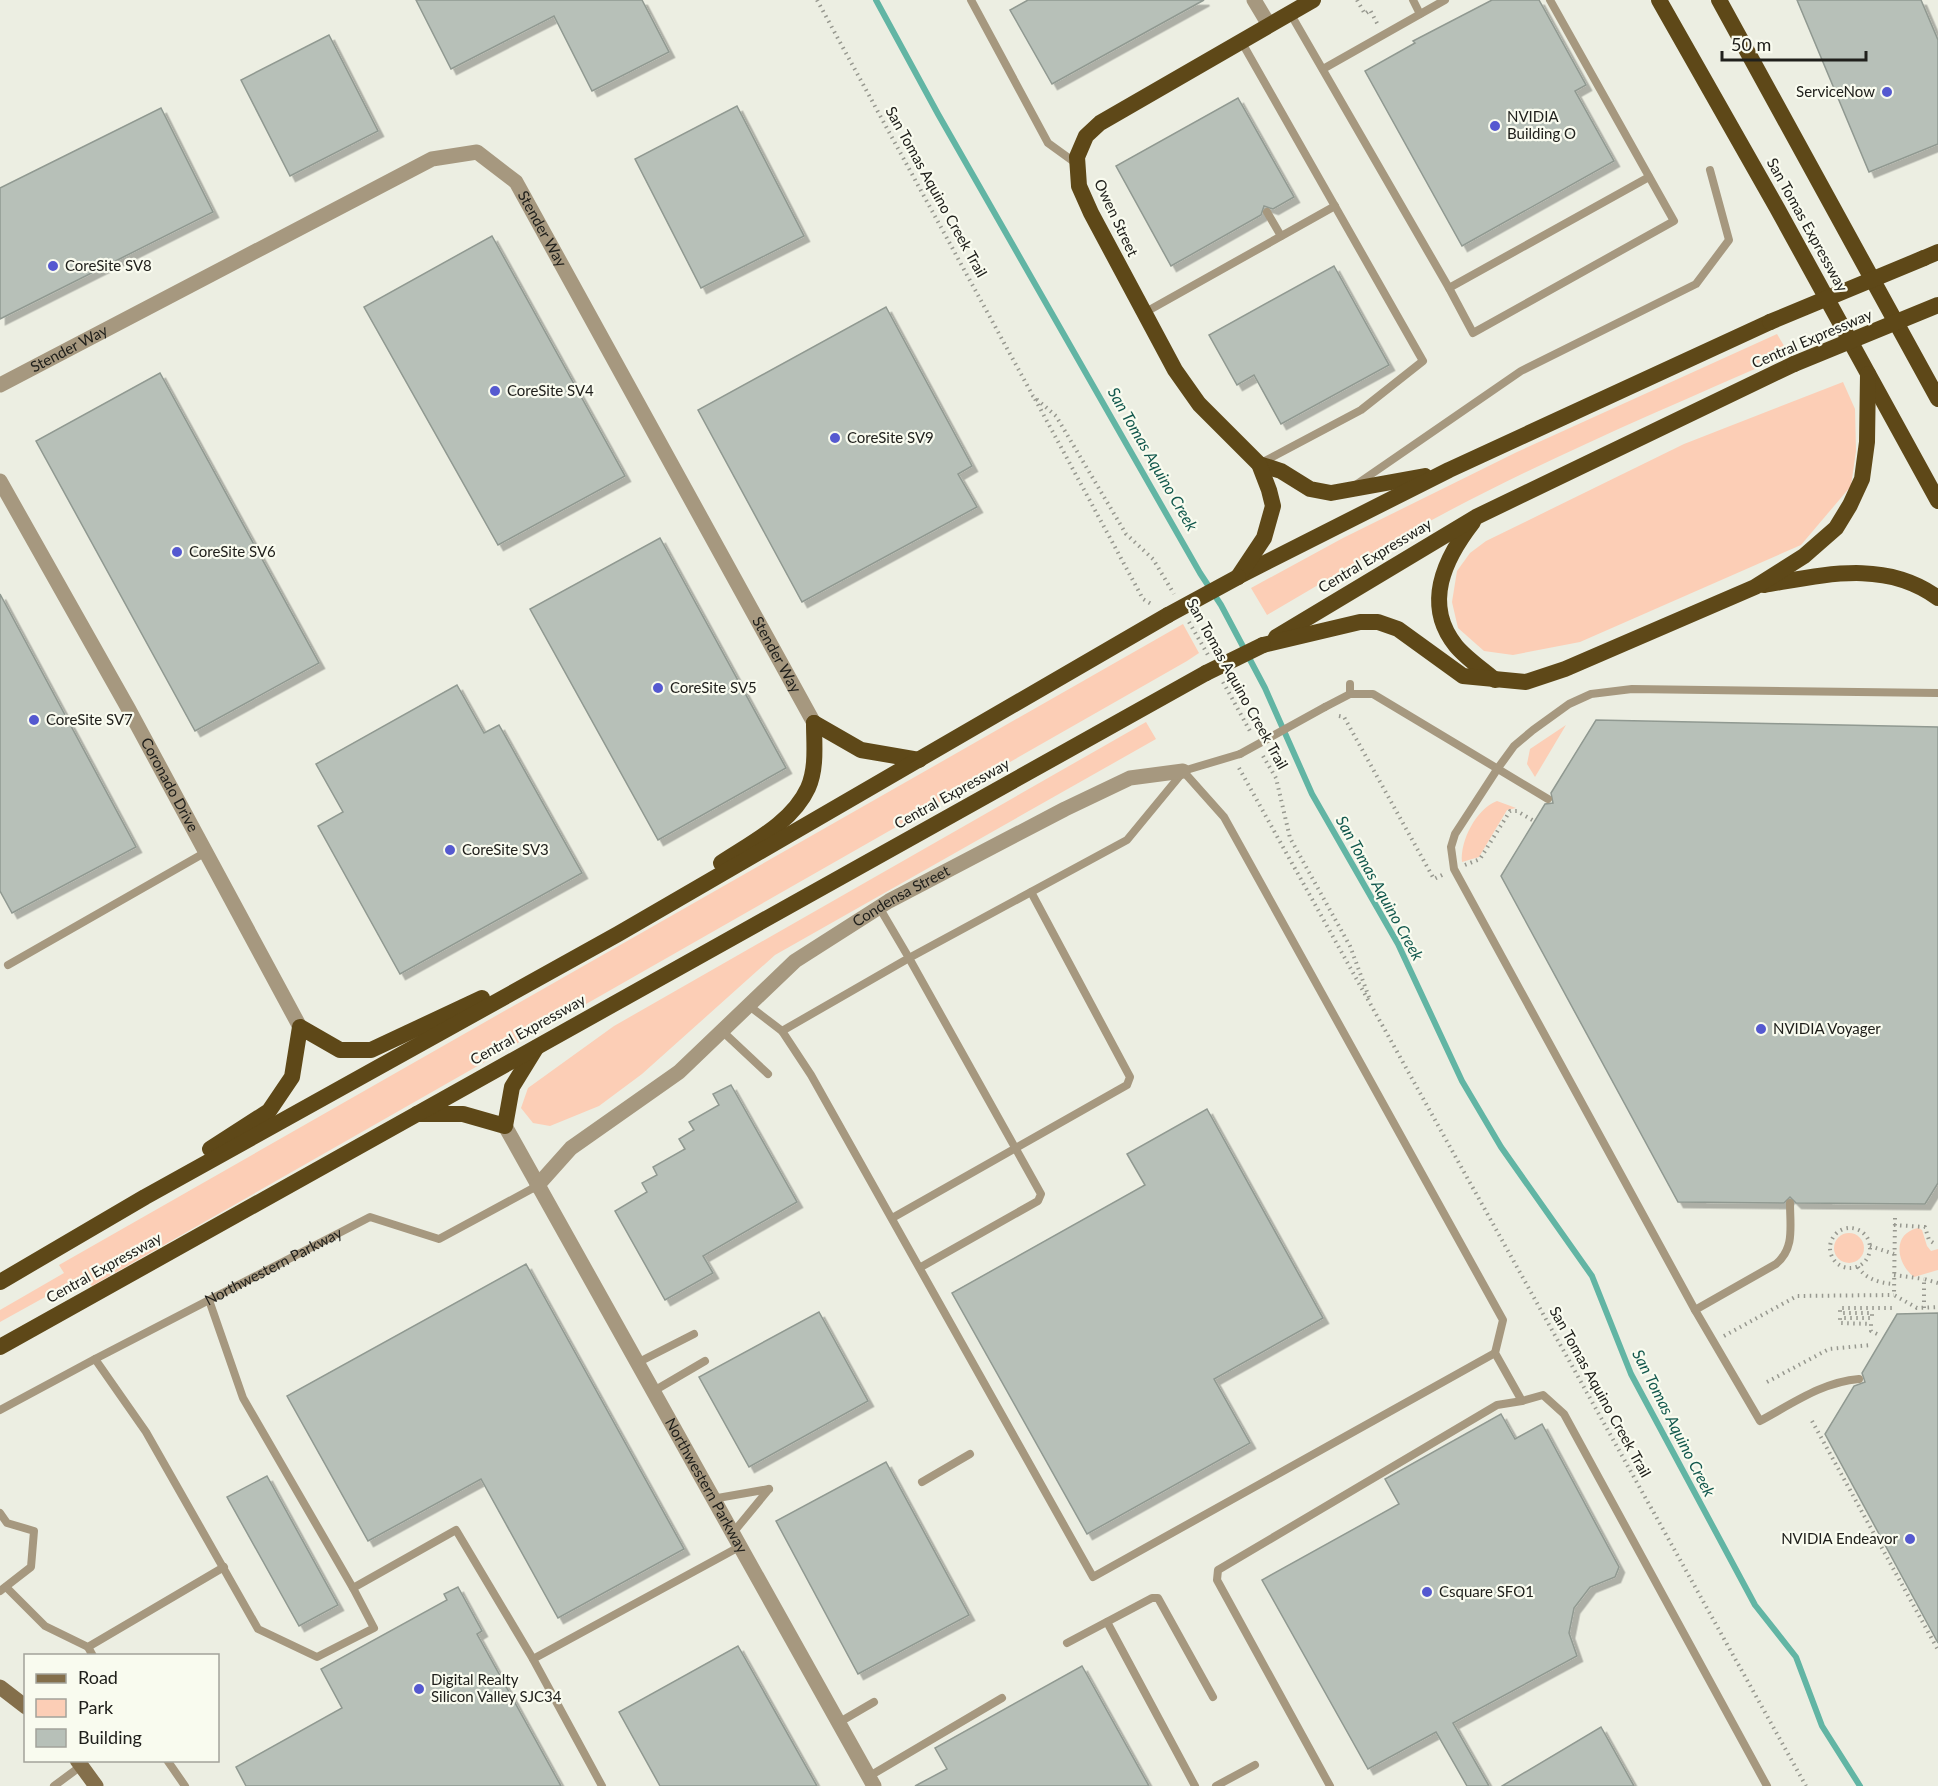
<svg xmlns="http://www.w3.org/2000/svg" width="1938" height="1786" viewBox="0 0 1938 1786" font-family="Lato,sans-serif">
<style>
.green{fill:#fcceb6}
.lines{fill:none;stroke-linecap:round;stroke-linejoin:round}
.stream{stroke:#62b5a4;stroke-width:6}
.building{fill:#b7c0b8;stroke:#909991;stroke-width:1.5;filter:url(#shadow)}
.path{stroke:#97988f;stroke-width:4;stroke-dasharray:1.5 4.5;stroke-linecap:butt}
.service{stroke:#a6987f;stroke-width:8}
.minor{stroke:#a6987f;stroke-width:15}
.secondary{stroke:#846f4b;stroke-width:15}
.trunk{stroke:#5e4818;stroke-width:16}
.service-bridge{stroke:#a6987f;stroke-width:8}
.trunk-bridge{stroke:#5e4818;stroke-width:16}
.poi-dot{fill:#5559d0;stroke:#f9fbef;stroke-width:2}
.labels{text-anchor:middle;stroke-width:4.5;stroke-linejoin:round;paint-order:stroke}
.poi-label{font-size:15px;fill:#20201c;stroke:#f9fbef;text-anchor:start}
.street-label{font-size:15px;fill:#20201c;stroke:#f9fbef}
.water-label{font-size:16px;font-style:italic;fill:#12584d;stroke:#f9fbef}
</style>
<defs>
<filter id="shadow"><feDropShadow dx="5.5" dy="5.5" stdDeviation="0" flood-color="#0004"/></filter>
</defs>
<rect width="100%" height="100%" fill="#eceee2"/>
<g class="green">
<path d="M1777,334L1789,354C1664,409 1537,462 1417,528C1366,556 1317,586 1267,615L1251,588L1343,538L1517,452Z"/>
<path d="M1843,382L1855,409L1856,451L1851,486L1801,545L1580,642L1513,655L1484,651L1458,628L1452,602L1457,571L1470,553L1486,541L1684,444Z"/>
<path d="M1183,624L1199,653L1187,661L92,1286L83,1276L0,1322V1310L64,1273L59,1265Z"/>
<path d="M1146,722L1156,739L775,955L642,1074L599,1106L550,1126L533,1123L521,1108L528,1088L614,1026Z"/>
<path d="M1566,725L1535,777L1527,764L1530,749Z"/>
<path d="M1497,801L1516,808L1507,810L1479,857L1462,862C1460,841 1476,809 1497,801Z"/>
<path d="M1918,1228L1922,1230L1927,1246L1931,1251L1938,1249V1270L1914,1277C1897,1264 1891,1234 1918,1228Z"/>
<circle cx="1849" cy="1248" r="15"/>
</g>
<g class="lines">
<path class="stream" d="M876,0L938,114L1200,573L1221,605L1265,688L1312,794L1398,944L1462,1081L1501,1147L1592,1276L1631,1374L1755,1605L1796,1657L1822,1726L1860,1786"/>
</g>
<g class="building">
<path d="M416,0H642L669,52L592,91L554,16L451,69Z"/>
<path d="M1028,0H1204L1052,84L1010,10Z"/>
<path d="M1492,0H1539L1586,85L1575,91L1614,161L1462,246L1365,71L1415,43L1413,41Z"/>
<path d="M1797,0H1921L1938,40V144L1869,172Z"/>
<path d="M329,35L378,131L290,176L241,80Z"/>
<path d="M1238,98L1294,197L1273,209L1264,206L1261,215L1171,266L1116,166Z"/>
<path d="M737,106L804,236L701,288L635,159Z"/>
<path d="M161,108L213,212L0,319V188Z"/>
<path d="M492,236L625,476L498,545L364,307Z"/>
<path d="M1334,266L1389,365L1281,424L1254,375L1237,385L1209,335Z"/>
<path d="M886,307L972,466L958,474L977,507L802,602L698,410Z"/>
<path d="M160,373L319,663L195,731L36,441Z"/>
<path d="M660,538L786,768L658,840L530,609Z"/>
<path d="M0,594L136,847L12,913L0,891Z"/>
<path d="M457,685L484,733L499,725L582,873L400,974L318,826L343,812L316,764Z"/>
<path d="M1596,720L1938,727V1183L1925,1204L1796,1203L1790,1197L1784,1203L1678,1202L1501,876L1545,804L1553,803L1551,793Z"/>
<path d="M731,1085L797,1202L703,1256L713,1273L665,1300L615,1211L647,1192L642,1183L657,1175L653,1167L685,1149L679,1139L694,1130L689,1122L719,1105L713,1094Z"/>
<path d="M1207,1109L1323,1318L1214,1379L1250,1443L1087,1534L952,1293L1145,1185L1127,1154Z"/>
<path d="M526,1264L684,1549L558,1618L481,1479L368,1541L287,1396Z"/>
<path d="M819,1312L868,1401L749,1467L699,1377Z"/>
<path d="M1938,1313V1643L1825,1434L1854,1386L1865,1382L1862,1373L1897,1314Z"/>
<path d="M1501,1414L1515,1439L1542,1424L1619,1567L1615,1577L1590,1587L1574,1608L1569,1633L1577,1656L1453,1723L1489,1786H1467L1436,1732L1368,1769L1262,1580L1399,1504L1385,1479Z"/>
<path d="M886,1462L969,1615L858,1674L776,1521Z"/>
<path d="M267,1476L338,1605L299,1626L227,1497Z"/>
<path d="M458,1587L482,1631L477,1634L561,1786H246L236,1767L342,1708L321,1669L447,1600L444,1594Z"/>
<path d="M738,1646L817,1786H660L619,1712Z"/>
<path d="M1082,1666L1149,1786H915L947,1769L935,1748Z"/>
<path d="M1601,1727L1634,1786H1502Z"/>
</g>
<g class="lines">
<g class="path">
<path d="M817,0L1033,396L1056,416L1126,534L1153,559L1174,594"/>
<path d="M1357,0L1365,14L1370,10L1378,25"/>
<path d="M1035,399L1143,599L1153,605"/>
<path d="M1189,622L1208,655"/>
<path d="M1223,682L1251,733"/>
<path d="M1339,716L1344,717L1434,879L1444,874"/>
<path d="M1263,756L1276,778L1290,838L1350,946L1370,1000"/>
<path d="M1239,768L1806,1786"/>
<path d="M1465,865L1480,859L1510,811H1517L1534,821"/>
<path d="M1895,1218L1894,1295L1917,1308L1938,1307"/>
<path d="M1894,1225L1925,1227L1929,1240L1935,1244"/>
<circle cx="1850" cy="1248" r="20"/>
<path d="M1870,1246L1894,1254"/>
<path d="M1858,1267C1866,1279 1879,1283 1894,1284"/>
<path d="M1894,1275L1924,1279"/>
<path d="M1924,1308V1279L1938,1283"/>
<path d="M1877,1334L1871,1331V1324L1840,1323V1318H1872V1313H1840V1308H1892"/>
<path d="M1724,1336L1797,1296L1894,1295"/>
<path d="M1767,1382L1829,1349L1871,1345"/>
<path d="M1812,1421L1938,1650"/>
</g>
<g class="service">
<path d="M971,0L1048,143L1077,164"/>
<path d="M1413,0L1420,14"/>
<path d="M1290,13L1449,288L1649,177"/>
<path d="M1241,41L1423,361L1361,410L1261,463"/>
<path d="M1323,69L1445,0"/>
<path d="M1267,212L1281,236"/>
<path d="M1449,288L1473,333L1674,221L1550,0"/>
<path d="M1144,313L1335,206"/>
<path d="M1357,484L1521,371L1696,284L1729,240L1710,170"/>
<path d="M1350,684V694"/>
<path d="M1325,707L1350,694H1373L1548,799"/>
<path d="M1183,771L1224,817L1503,1320L1495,1353L1522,1401L1543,1395L1564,1414L1767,1786"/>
<path d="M1183,771L1240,754"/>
<path d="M8,965L206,852"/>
<path d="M748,1005L782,1031L811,1075L1093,1577L1495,1353"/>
<path d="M721,1030L768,1074"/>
<path d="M782,1031L909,958L879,907"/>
<path d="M894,1217L1127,1085L1130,1077L1031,892"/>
<path d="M921,1267L1038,1201L1041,1194L909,958L1127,840L1183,772"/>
<path d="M209,1300L243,1398L353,1588L456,1530L533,1659"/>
<path d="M1695,1310L1776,1264C1795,1248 1790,1227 1790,1203"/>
<path id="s1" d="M95,1359L370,1217L439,1239L537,1186"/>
<path d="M637,1363L694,1334"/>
<path d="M1859,1379C1822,1382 1792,1404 1760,1421L1695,1310L1454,869L1451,847L1455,834L1498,768L1514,746L1533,730L1569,704L1591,694L1632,689L1938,693"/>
<path d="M652,1392L705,1361"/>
<path d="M0,1410L95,1359L146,1432L258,1629L317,1657L374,1628L353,1588"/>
<path d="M922,1482L970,1454"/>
<path d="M712,1499L769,1489"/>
<path d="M0,1513L7,1523L34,1531L31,1567L0,1591"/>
<path d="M732,1534L769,1489"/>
<path d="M6,1587L45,1626L88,1647L224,1567"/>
<path d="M1107,1622L1195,1786"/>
<path d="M1067,1643L1152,1598H1158L1213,1697"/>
<path d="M88,1647L93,1656"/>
<path d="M838,1723L874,1702"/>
<path d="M167,1760L185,1786"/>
<path d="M868,1777L1002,1698"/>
<path d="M54,1786L81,1766"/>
<path d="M602,1786L533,1659L739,1547"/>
<path d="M1216,1786L1255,1765"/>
<path d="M1330,1786L1217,1580L1218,1570L1497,1405L1522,1401"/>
</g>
<g class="minor">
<path d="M1254,0L1269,25"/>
<path id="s2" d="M0,385L432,159L477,152L516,182L814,723"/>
<path id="s3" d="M0,481L128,708L300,1027"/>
<path id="s4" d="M505,1126L874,1786"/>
<path id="s5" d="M537,1186L571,1148L679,1072L795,961L889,901L1065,809L1130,778L1183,771"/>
</g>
<g class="secondary">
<path d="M0,1687L26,1707"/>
<path d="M77,1760L96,1786"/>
</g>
<g class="trunk">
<path d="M1659,0L1777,208L1938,501"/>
<path d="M1719,0L1938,399"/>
<path d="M1924,258L1938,252"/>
<path d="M1259,464L1281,471L1310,489L1331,493L1425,476"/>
<path d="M1473,522C1445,558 1422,604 1456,646C1466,658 1482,669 1495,680"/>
<path d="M1241,575L1449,470L1770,322"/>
<path d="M1238,577L1264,538L1273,506L1269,490L1259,464L1199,404L1175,370L1091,213L1079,186L1077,157L1086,136L1100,123L1313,0"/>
<path d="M1764,585C1824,575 1885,559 1938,598"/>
<path d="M1276,637L1476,517L1794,364"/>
<path d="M1263,645L1360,622H1378L1398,629L1463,676L1526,682L1565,669L1755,587L1804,556L1836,528L1850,505L1862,479L1867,442L1868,374"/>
<path d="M814,723L861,750L919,760"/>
<path d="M721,863C751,843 792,823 808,788C817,768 814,744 814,723"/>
<path d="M417,1114H463L505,1126L512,1087L536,1048"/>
<path d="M210,1149L269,1111L292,1077L300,1027L340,1050H371L482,998"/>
<path d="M0,1282L145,1197L618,934L1168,615"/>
<path d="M0,1347L1206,673"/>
</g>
<path class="service-bridge" d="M1240,754L1325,707"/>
<g class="trunk-bridge">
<path d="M1770,322L1924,258"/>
<path d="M1794,364L1938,305"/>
<path d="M1168,615L1238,577"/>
<path d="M1206,673L1263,645"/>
</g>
</g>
<g class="poi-dot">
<circle cx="1887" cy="92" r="6"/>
<circle cx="1495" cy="126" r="6"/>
<circle cx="53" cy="266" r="6"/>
<circle cx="495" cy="391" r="6"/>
<circle cx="835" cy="438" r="6"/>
<circle cx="177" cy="552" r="6"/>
<circle cx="658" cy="688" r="6"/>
<circle cx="34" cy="720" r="6"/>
<circle cx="450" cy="850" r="6"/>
<circle cx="1761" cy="1029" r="6"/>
<circle cx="1910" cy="1539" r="6"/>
<circle cx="1427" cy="1592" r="6"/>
<circle cx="419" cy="1689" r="6"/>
</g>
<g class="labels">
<g class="poi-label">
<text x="1875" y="97" text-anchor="end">ServiceNow</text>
<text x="1507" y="122">NVIDIA<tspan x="1507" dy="17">Building O</tspan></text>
<text x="65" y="271">CoreSite SV8</text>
<text x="507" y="396">CoreSite SV4</text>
<text x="847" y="443">CoreSite SV9</text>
<text x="189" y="557">CoreSite SV6</text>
<text x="670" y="693">CoreSite SV5</text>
<text x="46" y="725">CoreSite SV7</text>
<text x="462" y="855">CoreSite SV3</text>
<text x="1773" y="1034">NVIDIA Voyager</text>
<text x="1898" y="1544" text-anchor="end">NVIDIA Endeavor</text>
<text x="1439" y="1597">Csquare SFO1</text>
<text x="431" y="1685">Digital Realty<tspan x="431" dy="17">Silicon Valley SJC34</tspan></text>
</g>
<g class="street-label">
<text transform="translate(936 192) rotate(61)" y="5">San Tomas Aquino Creek Trail</text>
<text transform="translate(1116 218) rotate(65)" y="5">Owen Street</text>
<text transform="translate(1807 225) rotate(61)" y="5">San Tomas Expressway</text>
<text dy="5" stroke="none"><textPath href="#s2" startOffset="636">Stender Way</textPath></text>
<text transform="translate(1812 339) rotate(-23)" y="5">Central Expressway</text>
<text dy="5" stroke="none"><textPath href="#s2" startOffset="78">Stender Way</textPath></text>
<text transform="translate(1375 556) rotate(-31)" y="5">Central Expressway</text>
<text dy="5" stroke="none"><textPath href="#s2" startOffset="1122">Stender Way</textPath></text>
<text transform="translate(1237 684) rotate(61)" y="5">San Tomas Aquino Creek Trail</text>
<text dy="5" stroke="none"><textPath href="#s3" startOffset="348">Coronado Drive</textPath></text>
<text transform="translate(952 794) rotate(-29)" y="5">Central Expressway</text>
<text dy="5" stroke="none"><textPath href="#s5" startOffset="468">Condensa Street</textPath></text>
<text transform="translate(528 1030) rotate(-29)" y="5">Central Expressway</text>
<text dy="5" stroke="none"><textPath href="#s1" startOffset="201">Northwestern Parkway</textPath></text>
<text transform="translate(104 1268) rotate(-29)" y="5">Central Expressway</text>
<text transform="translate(1600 1392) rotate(61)" y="5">San Tomas Aquino Creek Trail</text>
<text dy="5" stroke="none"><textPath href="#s4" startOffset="412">Northwestern Parkway</textPath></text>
</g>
<g class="water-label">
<text transform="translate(1153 459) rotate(60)" y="6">San Tomas Aquino Creek</text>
<text transform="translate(1380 888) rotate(61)" y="6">San Tomas Aquino Creek</text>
<text transform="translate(1674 1423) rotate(63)" y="6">San Tomas Aquino Creek</text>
</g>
</g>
<rect x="24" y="1654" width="195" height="108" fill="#f9fbef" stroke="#a2a39b" stroke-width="1.5"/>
<rect x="36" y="1674" width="30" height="9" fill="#846f4b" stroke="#a2a39b" stroke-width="1.5"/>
<text x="78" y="1684" font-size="18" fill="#20201c">Road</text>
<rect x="36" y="1699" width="30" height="18" fill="#fcceb6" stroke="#a2a39b" stroke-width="1.5"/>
<text x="78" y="1714" font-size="18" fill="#20201c">Park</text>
<rect x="36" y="1729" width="30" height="18" fill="#b7c0b8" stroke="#a2a39b" stroke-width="1.5"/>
<text x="78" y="1744" font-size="18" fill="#20201c">Building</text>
<path d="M1722 51v9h144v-9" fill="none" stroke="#20201c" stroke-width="3"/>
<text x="1731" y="51" font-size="18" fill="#20201c" stroke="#f9fbef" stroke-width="4.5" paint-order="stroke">50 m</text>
</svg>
